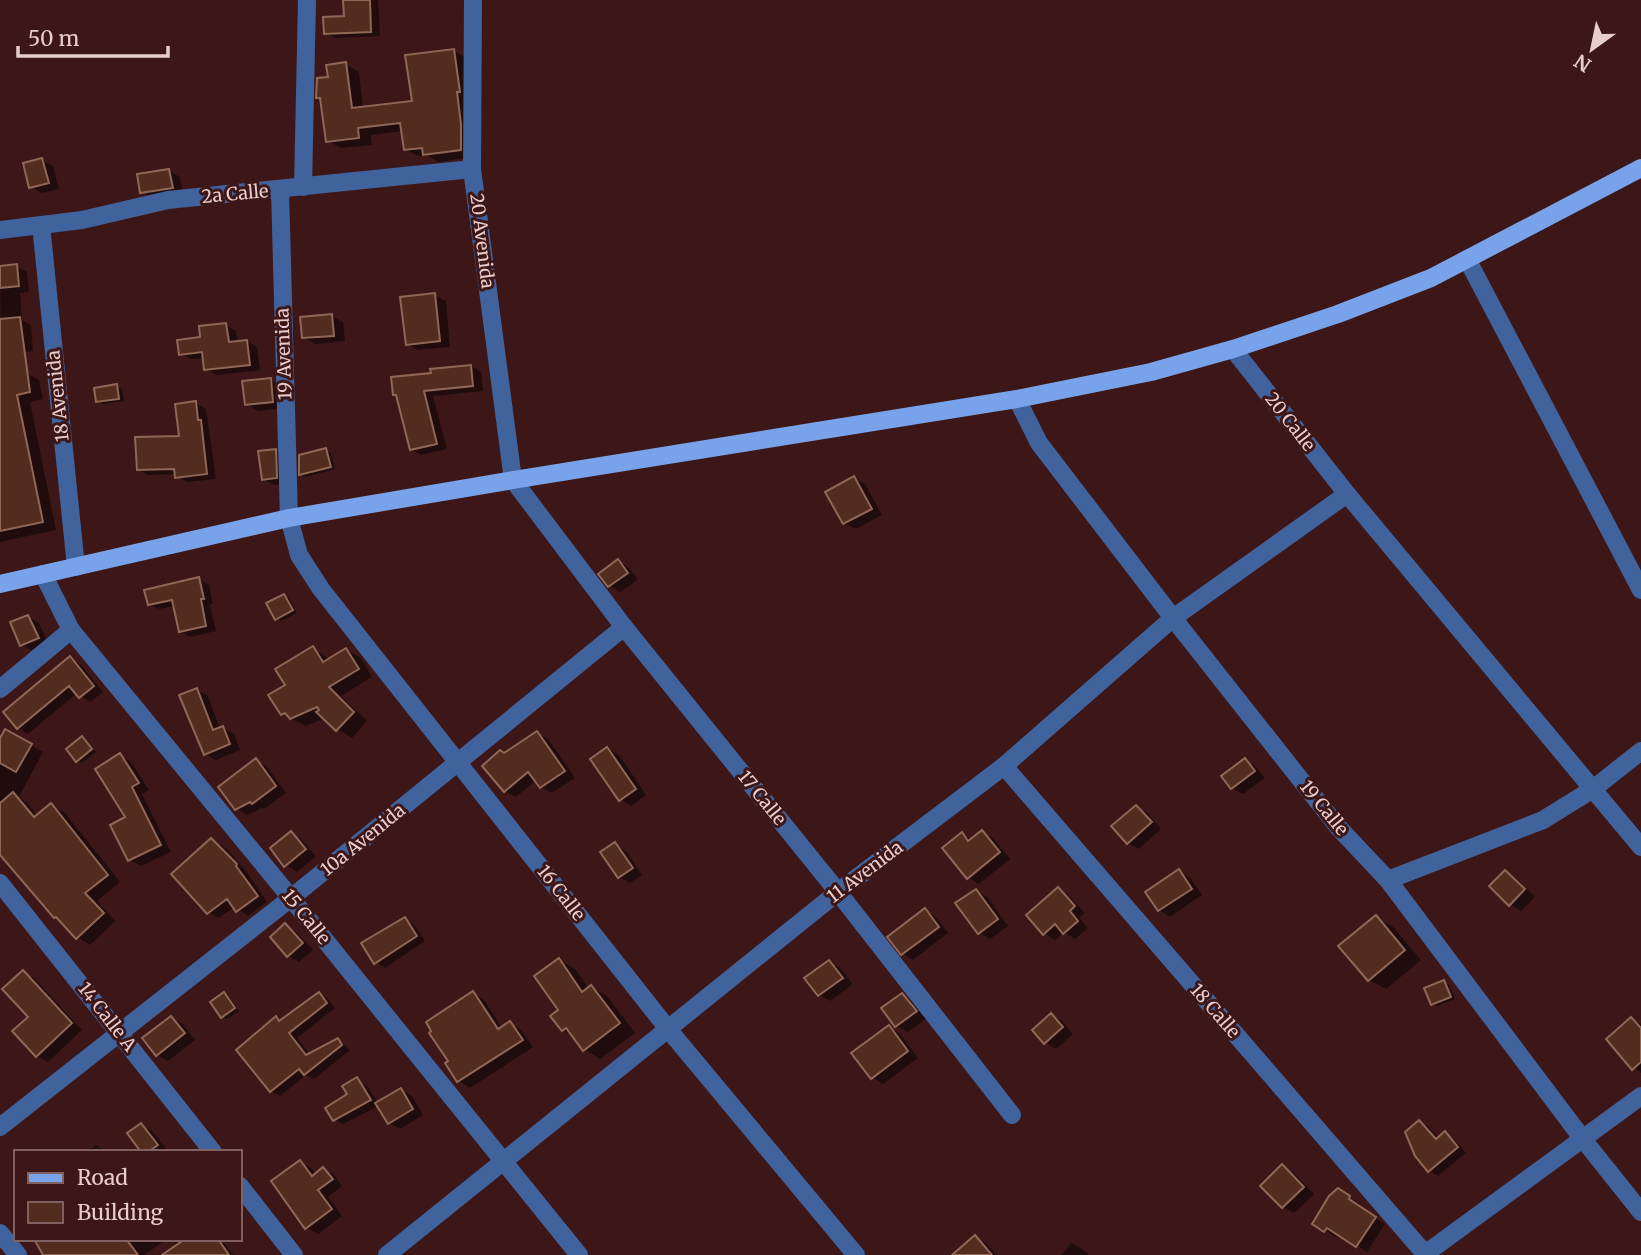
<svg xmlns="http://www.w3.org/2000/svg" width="1641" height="1255" viewBox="0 0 1641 1255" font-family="Merriweather,serif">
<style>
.shadow{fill:#0007}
.building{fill:#522d1f;stroke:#906657;stroke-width:2}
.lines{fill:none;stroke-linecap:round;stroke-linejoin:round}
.minor{stroke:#41639d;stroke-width:18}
.major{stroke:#78a3ea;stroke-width:18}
.labels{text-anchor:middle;stroke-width:6;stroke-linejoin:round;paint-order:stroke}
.street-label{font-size:18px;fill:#e8cdcc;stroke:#3d1718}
</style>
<rect width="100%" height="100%" fill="#3d1718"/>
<g class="shadow">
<path d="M345,0H378L380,36L335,38L326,33L346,18Z"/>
<path d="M454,51L467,58L473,157L438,162L427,155L418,156L405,149L403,131L371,135L372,145L341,148L328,141L322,99L318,97L330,79L346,64L359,72L363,109L414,102Z"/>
<path d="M41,160L53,166L59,189L42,193L31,187Z"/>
<path d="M169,171L180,177L183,193L153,198L142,192Z"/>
<path d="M16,266L27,272L29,292L20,293L22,320L31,325L33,351L1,355L0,267Z"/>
<path d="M434,295L446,301L450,347L418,350L407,344Z"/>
<path d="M332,316L343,322L345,341L315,344L303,337Z"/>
<path d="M226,325L236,331L238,343L247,341L257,347L260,370L216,375L206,369L204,358L191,359L181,353Z"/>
<path d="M471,366L481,372L483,391L433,396L447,449L421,455L411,449L398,397L394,394L433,375Z"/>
<path d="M25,372L39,380L43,399L30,402L56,530L0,542V378Z"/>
<path d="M270,380L281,386L284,408L258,411L247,404Z"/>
<path d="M117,386L122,389L124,401L103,404L98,401Z"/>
<path d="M196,403L206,409L216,479L187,482L177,476L176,474L148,475L138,469L181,437Z"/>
<path d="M275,450L286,457L287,484L274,485L263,479Z"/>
<path d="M326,450L331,453L335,469L306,477L301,474Z"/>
<path d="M854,478L865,484L882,515L856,529L844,523Z"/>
<path d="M618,561L629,568L638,580L620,592L609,585Z"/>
<path d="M199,579L209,585L213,604L210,605L216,631L190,637L180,631L175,606L159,609L149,604Z"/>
<path d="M284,596L289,598L297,613L281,621L276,618Z"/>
<path d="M28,617L39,623L49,645L33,651L22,645Z"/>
<path d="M313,648L330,660L346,650L361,658L372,677L341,696L367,721L352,738L337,729L325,718L306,726L282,714L287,686Z"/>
<path d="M70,659L80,664L103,692L90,702L77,693L28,734L18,728Z"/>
<path d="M197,690L208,696L220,729L223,728L234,734L240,750L216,760L205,754Z"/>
<path d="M6,732L43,752L19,797L26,802L38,816L51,805L64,812L120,882L97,901L115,921L90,945L77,937L55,917L0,852V742Z"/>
<path d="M537,733L548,739L575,778L552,793L541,787L536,780L516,797L505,791L484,766Z"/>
<path d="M82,738L96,752L82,763L77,761Z"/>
<path d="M608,749L619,755L646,795L631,806L620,799Z"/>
<path d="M120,755L131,762L149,790L142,794L171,852L141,866L130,860Z"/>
<path d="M256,760L267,767L286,793L264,809L262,808L247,815L236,808Z"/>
<path d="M1245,760L1256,767L1265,778L1243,794L1232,788Z"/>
<path d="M1136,807L1147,813L1161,829L1139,849L1128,843Z"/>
<path d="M982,832L993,838L1010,859L979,884L968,877L962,835L972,840Z"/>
<path d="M291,833L302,840L316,856L297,872L286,865Z"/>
<path d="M211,840L227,849L246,871L267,902L248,916L235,907L218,918L208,912Z"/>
<path d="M615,844L626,851L642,875L630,883L619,877Z"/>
<path d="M1179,871L1190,878L1202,895L1170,917L1159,910L1147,893Z"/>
<path d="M1505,872L1516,878L1535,897L1521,911L1510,904Z"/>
<path d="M1058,889L1069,896L1085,913L1079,918L1088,928L1075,939L1064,932L1055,940L1044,933Z"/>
<path d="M976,891L987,897L1008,926L990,939L979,932Z"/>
<path d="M925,911L936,917L948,933L913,960L902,953Z"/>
<path d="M1376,917L1393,927L1421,960L1386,989L1369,980Z"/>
<path d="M405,919L414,925L425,941L385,968L376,962Z"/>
<path d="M285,926L296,932L313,950L299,962L288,956Z"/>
<path d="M559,960L575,969L589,989L591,987L607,996L635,1033L600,1059L584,1049L575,1037L563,1030Z"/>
<path d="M829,962L840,968L853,984L830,1001L819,995L807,978Z"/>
<path d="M23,972L34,978L82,1030L48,1062L37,1056Z"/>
<path d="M1444,982L1449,985L1455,999L1437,1006L1432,1004Z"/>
<path d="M473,993L484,1000L502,1028L510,1023L521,1030L533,1047L470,1088L459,1081L447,1064L450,1062L433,1032Z"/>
<path d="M224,994L229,997L239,1011L227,1019L222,1016Z"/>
<path d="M319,994L328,999L335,1008L297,1038L310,1055L338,1040L350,1050L314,1079L306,1075L280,1096L271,1091L239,1051L277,1019L281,1021Z"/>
<path d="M903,995L914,1002L927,1018L908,1032L896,1026L884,1009Z"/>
<path d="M1051,1015L1062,1021L1073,1034L1056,1049L1045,1042Z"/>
<path d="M171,1018L183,1024L195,1040L168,1061L157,1055Z"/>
<path d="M1632,1019L1641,1024V1073L1634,1068Z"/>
<path d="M889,1027L900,1034L918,1058L883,1084L872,1077Z"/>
<path d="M358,1082L368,1087L378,1103L401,1090L412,1096L423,1115L400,1129L389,1123L379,1106L343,1124L334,1119Z"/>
<path d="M1420,1122L1429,1127L1439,1139L1445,1133L1454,1139L1466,1153L1438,1176L1429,1170Z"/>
<path d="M141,1125L152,1131L168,1151L143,1152Z"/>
<path d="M96,1145L107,1152H87Z"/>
<path d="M300,1162L311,1168L316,1175L323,1169L334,1175L342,1186L328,1197L342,1216L318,1234L307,1228Z"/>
<path d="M1282,1166L1293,1172L1314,1194L1294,1213L1283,1207Z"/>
<path d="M1338,1191L1360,1204L1358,1206L1385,1224L1367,1252L1338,1233L1336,1237L1314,1223Z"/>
<path d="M976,1237L987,1244L996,1255H967Z"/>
<path d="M104,1239H167L144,1255H45Z"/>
<path d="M172,1239H221L233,1255H183Z"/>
<path d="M1071,1243L1082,1249L1089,1255H1061Z"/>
</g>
<g class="building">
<path d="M343,0H370L371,32L324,34L323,17L344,16Z"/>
<path d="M454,49L460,92H457L461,124V150L423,155L422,148L404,150L400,123L358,128L359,138L326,142L320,98H316L317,78L328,77L326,65L346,62L352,108L412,101L405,55Z"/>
<path d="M42,158L49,183L29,188L23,163Z"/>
<path d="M169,169L173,188L140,193L137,174Z"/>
<path d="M17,264L19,286L0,288V266Z"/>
<path d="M435,293L440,341L406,345L400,297Z"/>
<path d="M332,314L334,336L302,338L300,317Z"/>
<path d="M20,317L30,392L17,395L43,522L0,531V319Z"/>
<path d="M226,323L229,342L247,340L250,365L204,370L202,352L179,355L177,340L200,337L199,326Z"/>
<path d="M471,365L473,386L424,391L437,444L410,450L396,395H393L391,377L431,373L430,369Z"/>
<path d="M271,378L273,402L245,405L242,381Z"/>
<path d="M117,384L119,399L96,402L94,388Z"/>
<path d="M196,401L198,420H201L207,474L175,478L174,469L137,470L135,437L179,436L175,404Z"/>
<path d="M326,448L331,467L299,475V455Z"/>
<path d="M276,449L277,478L262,480L258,451Z"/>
<path d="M854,476L872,509L843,524L825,492Z"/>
<path d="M618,559L628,573L608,587L598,574Z"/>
<path d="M199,577L204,599H201L206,626L179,632L172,600L148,605L144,590Z"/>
<path d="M284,594L293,610L275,620L266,603Z"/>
<path d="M28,615L39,638L20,646L10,622Z"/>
<path d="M313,646L323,662L346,648L359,669L329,687L354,712L336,731L316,712L319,710L317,707L290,719L285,713L281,715L268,695L285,685L275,669Z"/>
<path d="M70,656L94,686L79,698L69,686L17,729L3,712Z"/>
<path d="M197,688L213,730L223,726L230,744L204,755L179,695Z"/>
<path d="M5,729L32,744L16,772L0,763V738Z"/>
<path d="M537,731L565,771L540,788L528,772L504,792L482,766L500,750L504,753Z"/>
<path d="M82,736L92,749L76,762L66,749Z"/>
<path d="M607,747L636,789L619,801L590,759Z"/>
<path d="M120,753L139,783L132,787L161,845L128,861L110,825L125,817L95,769Z"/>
<path d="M256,758L276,786L252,804L250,802L235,810L218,787Z"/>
<path d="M1245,758L1255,771L1231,789L1221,776Z"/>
<path d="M13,792L34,817L51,803L108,875L85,893L104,913L76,939L56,917L54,918L0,855V803Z"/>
<path d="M1136,805L1152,822L1127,844L1111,826Z"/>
<path d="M982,830L1000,852L967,879L942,848L962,832L968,841Z"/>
<path d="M291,831L306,849L284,867L270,848Z"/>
<path d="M211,838L237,864L236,866L258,896L236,912L227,899L207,914L171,874Z"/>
<path d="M615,842L633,868L618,878L600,852Z"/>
<path d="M1179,869L1192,889L1158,911L1145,892Z"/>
<path d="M1505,870L1525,889L1509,906L1489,886Z"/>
<path d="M1058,887L1075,906L1070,911L1078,921L1063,934L1055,924L1043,935L1026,915Z"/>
<path d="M976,889L998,919L978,934L955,903Z"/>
<path d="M925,908L939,927L901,955L887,937Z"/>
<path d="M1376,915L1405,950L1368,981L1338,946Z"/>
<path d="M405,917L417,936L374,964L361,943Z"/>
<path d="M285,923L303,943L287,957L270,937Z"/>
<path d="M559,958L582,992L591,985L620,1023L583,1051L566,1028L562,1031L550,1016L558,1010L534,976Z"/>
<path d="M829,960L843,978L818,996L804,978Z"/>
<path d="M23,970L72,1023L36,1057L12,1031L28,1017L2,989Z"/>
<path d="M1444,980L1451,997L1431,1005L1424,988Z"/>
<path d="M473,991L498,1029L510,1021L523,1040L457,1082L445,1063L448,1061L429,1033L431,1031L426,1022Z"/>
<path d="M224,992L235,1008L221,1018L210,1002Z"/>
<path d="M319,992L327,1003L289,1033L306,1055L338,1038L342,1045L304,1075L299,1069L270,1092L236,1050L276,1016L279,1021Z"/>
<path d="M902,993L917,1011L895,1027L881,1008Z"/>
<path d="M1051,1013L1063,1027L1044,1044L1032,1030Z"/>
<path d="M171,1016L185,1033L156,1056L142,1038Z"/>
<path d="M1631,1017L1641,1028V1062L1632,1070L1606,1039Z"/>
<path d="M889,1025L908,1051L871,1079L851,1053Z"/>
<path d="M357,1077L371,1100L333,1121L325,1108L347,1094L342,1086Z"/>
<path d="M401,1088L413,1109L388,1124L375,1103Z"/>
<path d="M1419,1120L1436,1139L1445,1131L1458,1147L1428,1172L1415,1156L1405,1132Z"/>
<path d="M141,1123L158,1145L148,1152H141L127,1133Z"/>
<path d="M300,1160L312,1176L323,1167L333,1179L318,1190L332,1209L305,1229L271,1181Z"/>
<path d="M1282,1164L1304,1187L1282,1208L1260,1186Z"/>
<path d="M1338,1188L1350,1196L1349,1199L1376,1217L1356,1247L1327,1228L1324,1232L1312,1224L1329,1196Z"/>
<path d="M975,1235L992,1255H952Z"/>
<path d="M34,1239H126L138,1255H43Z"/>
<path d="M185,1239H218L229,1255H162Z"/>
</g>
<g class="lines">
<g class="minor">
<path d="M473,0L472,169L513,480L624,627L838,892L1012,1115"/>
<path d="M303,187L307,0"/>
<path d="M280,190L289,518L299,555L321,589L668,1029L856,1255"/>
<path d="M41,225L76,567"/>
<path d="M0,230L82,220L168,200L472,169"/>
<path d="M1467,259L1641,590"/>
<path d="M1233,349L1347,494L1641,847"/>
<path d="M1017,399L1039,443L1173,618L1338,827L1388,880L1582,1138L1641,1212"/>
<path d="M43,574L71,630L291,898L579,1255"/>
<path d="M0,689L71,630"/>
<path d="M1004,766L1426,1255"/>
<path d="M1388,880L1543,820L1593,789L1641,751"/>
<path d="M0,883L213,1152"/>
<path d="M0,1127L291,898L624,627"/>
<path d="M240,1186L294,1255"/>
<path d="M0,1233L18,1255"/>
<path d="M1425,1254L1641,1096"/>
<path d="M387,1255L838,892L1004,766L1173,618L1347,494"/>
</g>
<path class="major" d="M0,584L289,518L513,480L1017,399L1151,372L1233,349L1338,314L1431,278L1641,168"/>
</g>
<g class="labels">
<g class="street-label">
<text transform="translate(235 194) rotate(-5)" y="6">2a Calle</text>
<text transform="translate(482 241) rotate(83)" y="6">20 Avenida</text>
<text transform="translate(284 354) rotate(-92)" y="6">19 Avenida</text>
<text transform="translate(58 396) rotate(-96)" y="6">18 Avenida</text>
<text transform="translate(1290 422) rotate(52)" y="6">20 Calle</text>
<text transform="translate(762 798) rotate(51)" y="6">17 Calle</text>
<text transform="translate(1324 808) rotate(51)" y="6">19 Calle</text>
<text transform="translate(363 840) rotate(-39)" y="6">10a Avenida</text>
<text transform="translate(865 872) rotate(-37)" y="6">11 Avenida</text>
<text transform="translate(561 893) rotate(52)" y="6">16 Calle</text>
<text transform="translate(306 917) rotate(51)" y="6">15 Calle</text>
<text transform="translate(1215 1011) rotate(49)" y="6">18 Calle</text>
<text transform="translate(107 1017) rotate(52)" y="6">14 Calle A</text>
</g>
</g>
<rect x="14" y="1150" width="228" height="91" fill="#3d1718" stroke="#816060" stroke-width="2"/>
<rect x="28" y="1173" width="35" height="10" fill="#78a3ea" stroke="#816060" stroke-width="2"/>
<text x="77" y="1185" font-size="21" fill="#e8cdcc">Road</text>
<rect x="28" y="1202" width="35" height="21" fill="#522d1f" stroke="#816060" stroke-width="2"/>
<text x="77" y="1220" font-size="21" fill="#e8cdcc">Building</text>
<g transform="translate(1592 49) rotate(213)" stroke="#3d1718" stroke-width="5" paint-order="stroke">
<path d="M0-5L12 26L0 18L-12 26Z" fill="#e8cdcc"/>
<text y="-10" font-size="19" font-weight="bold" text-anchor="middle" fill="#e8cdcc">N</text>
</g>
<path d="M18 46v10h150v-10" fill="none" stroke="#e8cdcc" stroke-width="3.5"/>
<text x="28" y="46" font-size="21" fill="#e8cdcc" stroke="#3d1718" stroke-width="5" paint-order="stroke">50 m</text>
</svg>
